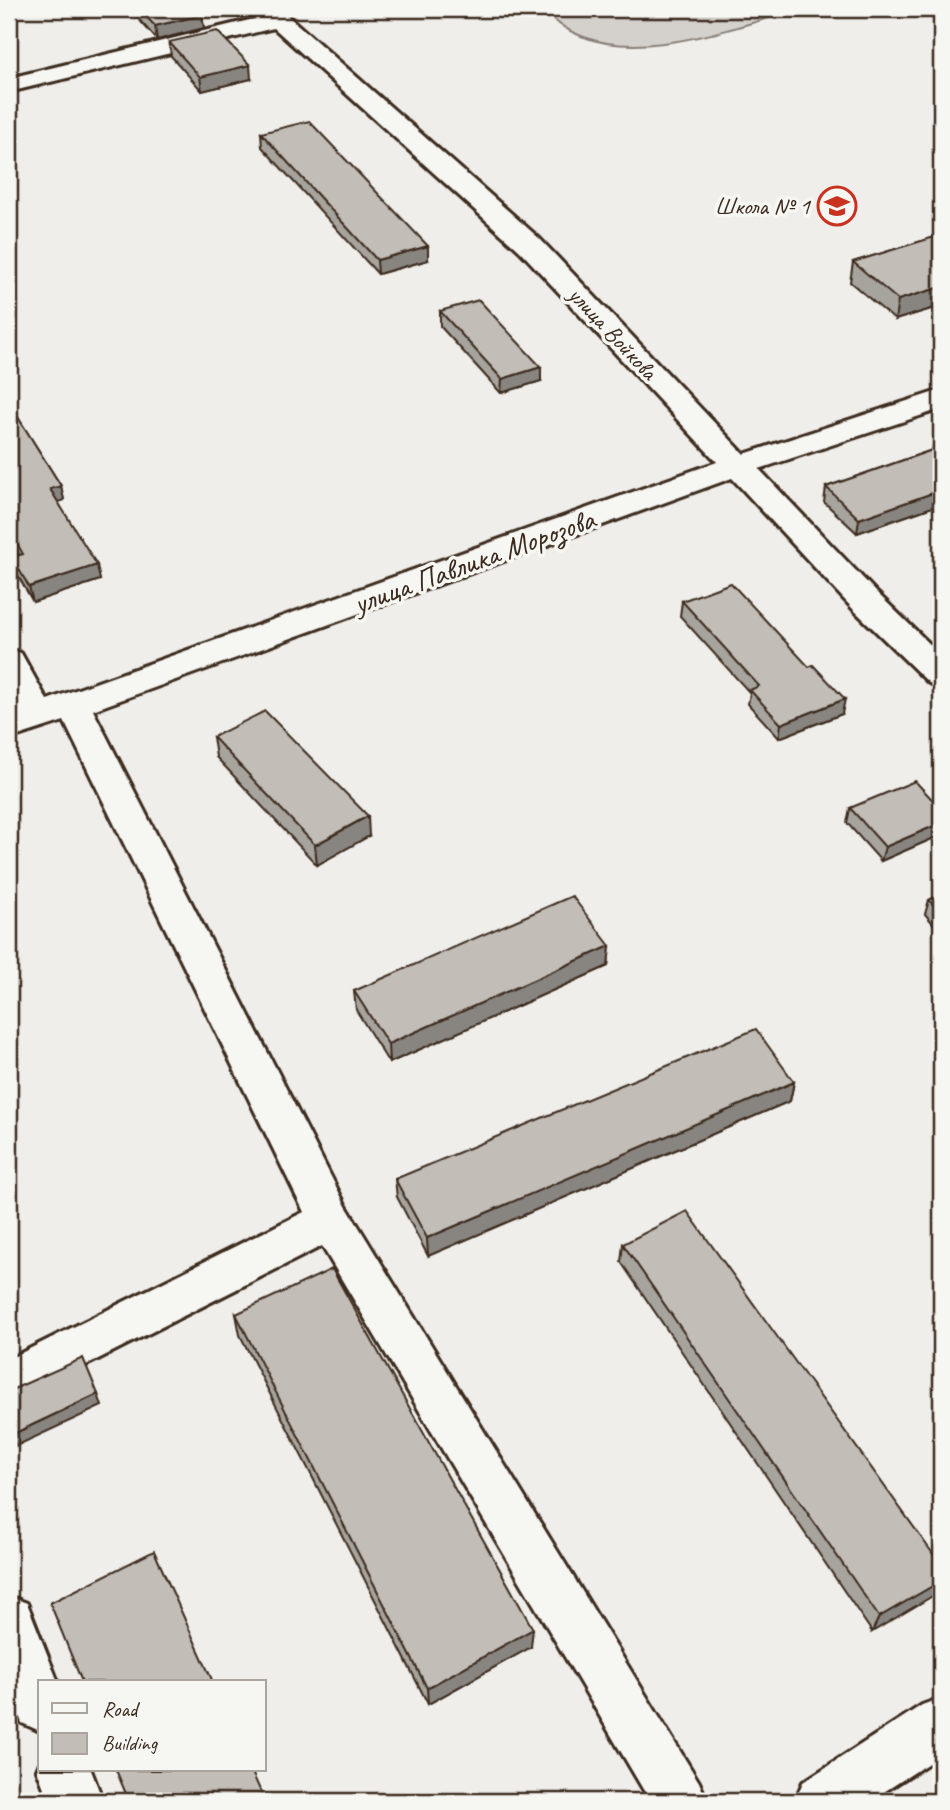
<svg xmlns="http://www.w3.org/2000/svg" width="950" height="1810" viewBox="0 0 950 1810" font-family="Caveat,sans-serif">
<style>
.green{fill:#d4d1cc;stroke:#887e75;stroke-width:2}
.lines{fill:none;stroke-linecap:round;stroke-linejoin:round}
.minor-casing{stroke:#3b2a1e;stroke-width:6}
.minor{fill:#f6f6f2;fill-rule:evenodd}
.wall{fill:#a7a39d;stroke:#3b2a1e;stroke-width:2}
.shaded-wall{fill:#888480;stroke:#3b2a1e;stroke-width:2}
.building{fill:#c2bdb7;stroke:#3b2a1e;stroke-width:2}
.labels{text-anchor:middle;stroke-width:7;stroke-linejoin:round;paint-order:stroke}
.far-poi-label{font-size:24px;fill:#3b2a1e;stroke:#f6f6f2;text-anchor:end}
.far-street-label{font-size:24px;fill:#3b2a1e;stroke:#f6f6f2}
.street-label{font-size:30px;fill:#3b2a1e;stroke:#f6f6f2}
</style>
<rect width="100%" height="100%" fill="#efeeea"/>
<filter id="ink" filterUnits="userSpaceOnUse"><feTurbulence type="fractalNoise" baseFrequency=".0143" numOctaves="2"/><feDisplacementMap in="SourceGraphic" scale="14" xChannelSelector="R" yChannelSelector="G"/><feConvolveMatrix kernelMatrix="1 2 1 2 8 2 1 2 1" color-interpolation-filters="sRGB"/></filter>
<g filter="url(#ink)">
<path class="green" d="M543,9H799C726,29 603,79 543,9Z"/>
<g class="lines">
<defs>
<g id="minor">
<path d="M256,9H280L540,239L744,454L941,390V409L759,469L877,593L941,655V687L929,683L853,609L732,478L93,710L346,1206L699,1782L707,1801H650L322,1246L9,1404V1359L304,1212L64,721L9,739V714L18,711L9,694V649L21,653L47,700L717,462L520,251L274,28L9,92V78L262,17Z"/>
<path d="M9,1596L27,1603L58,1682H40V1731L22,1723L9,1691Z"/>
<path d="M941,1698V1755L870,1801H795L803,1782L922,1705Z"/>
<path d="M40,1763V1770H91L103,1801H49L37,1770Z"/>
</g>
</defs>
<use href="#minor" class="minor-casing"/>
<use href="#minor" class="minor"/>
</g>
<g class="wall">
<path d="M134,9H196L202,15L204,28L157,40L135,15Z"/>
<path d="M169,42L251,79L202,91L171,56Z"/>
<path d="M261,133L428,260L378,274L262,147Z"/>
<path d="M941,235V306L895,320L850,282L853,262Z"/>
<path d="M440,311L541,381L501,393L440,326Z"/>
<path d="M9,403L61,486L64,500L58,502L100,580L33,602L16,572L12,557L19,555L9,537Z"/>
<path d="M941,434V504L857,533L824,502L826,487L932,450L935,436Z"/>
<path d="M682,601L842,714L779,738L748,704L750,693L680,616Z"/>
<path d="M213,737L369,836L317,865L216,757Z"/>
<path d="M850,808L941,809V835L881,861L847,823Z"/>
<path d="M941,894V933L925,914L929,900Z"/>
<path d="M610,946L608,966L389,1063L356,1010L354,991Z"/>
<path d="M794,1082L790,1101L428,1256L397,1197L395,1179Z"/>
<path d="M623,1244L941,1565L872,1632L621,1262Z"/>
<path d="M236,1314L531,1647L428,1704L240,1335Z"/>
</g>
<g class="shaded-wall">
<path d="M202,15L204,28L157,40L155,26Z"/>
<path d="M250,65L251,79L202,91L200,77Z"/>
<path d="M428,246V260L378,274L377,260Z"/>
<path d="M941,287V306L895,320L898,300Z"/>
<path d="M541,367V381L501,393L502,379Z"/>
<path d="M61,486L64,500L53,504L50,489Z"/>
<path d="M941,490V504L857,533L859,519Z"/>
<path d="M97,565L100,580L33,602L29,587Z"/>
<path d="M845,699L842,714L779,738L781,724Z"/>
<path d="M368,816L369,836L317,865L315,845Z"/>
<path d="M941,823V835L881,861L885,847Z"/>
<path d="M610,946L608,966L389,1063L388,1044Z"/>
<path d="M794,1082L790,1101L428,1256L427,1238Z"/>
<path d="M98,1394L102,1406L16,1446L11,1435Z"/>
<path d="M941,1581V1591L872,1632L879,1617Z"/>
<path d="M533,1629L531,1647L428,1704L427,1688Z"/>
</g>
<g class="building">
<path d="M139,9H196L202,15L155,26Z"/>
<path d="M217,31L250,65L200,77L169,42Z"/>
<path d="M309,121L428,246L377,260L261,133Z"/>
<path d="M941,235V287L898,300L853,262Z"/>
<path d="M479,300L541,367L502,379L440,311Z"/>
<path d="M9,403L61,486L50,489L97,565L29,587L12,557L23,554L9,529Z"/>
<path d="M941,434V442L935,436Z"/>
<path d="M941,447V490L859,519L826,487Z"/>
<path d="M731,583L809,667L813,665L845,699L781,724L750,690L759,686L682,601Z"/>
<path d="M265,711L368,816L315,845L213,737Z"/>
<path d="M915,781L941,809V823L885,847L850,808Z"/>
<path d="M941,894V914L929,900Z"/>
<path d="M572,896L610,946L388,1044L354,991Z"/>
<path d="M756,1029L794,1082L427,1238L395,1179Z"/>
<path d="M687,1211L941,1565V1581L879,1617L623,1244Z"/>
<path d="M332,1269L533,1629L427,1688L236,1314Z"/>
<path d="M83,1358L98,1394L11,1435L9,1428V1391Z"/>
<path d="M154,1551L213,1682H82L50,1603Z"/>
<path d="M116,1770H251L265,1801H129Z"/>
</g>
</g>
<defs>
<symbol id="school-ring" viewBox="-11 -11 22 22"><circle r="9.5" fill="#f6f6f2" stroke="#c8321e" stroke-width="1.5"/><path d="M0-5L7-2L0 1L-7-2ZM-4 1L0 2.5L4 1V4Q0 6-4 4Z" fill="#c8321e"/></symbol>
</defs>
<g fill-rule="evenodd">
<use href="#school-ring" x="815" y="184" width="44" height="44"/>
</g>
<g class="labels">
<g class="far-poi-label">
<text x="810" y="214">Школа № 1</text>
</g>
<g class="far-street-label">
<text transform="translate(613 333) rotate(47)" y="8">улица Войкова</text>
</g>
<g class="street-label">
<text transform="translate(474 561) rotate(-20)" y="10">улица Павлика Морозова</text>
</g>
</g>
<rect width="950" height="1810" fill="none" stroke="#f6f6f2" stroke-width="35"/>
<rect x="18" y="18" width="915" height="1775" fill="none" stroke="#3b2a1e" stroke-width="2.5" filter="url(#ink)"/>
<rect x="38" y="1680" width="228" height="91" fill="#f6f6f2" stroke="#aba49d" stroke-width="2"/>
<rect x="52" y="1703" width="35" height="10" fill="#f6f6f2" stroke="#aba49d" stroke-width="2"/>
<text x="102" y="1716" font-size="21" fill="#3b2a1e">Road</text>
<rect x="52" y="1733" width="35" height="21" fill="#c2bdb7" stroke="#aba49d" stroke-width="2"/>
<text x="102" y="1750" font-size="21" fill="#3b2a1e">Building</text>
</svg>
